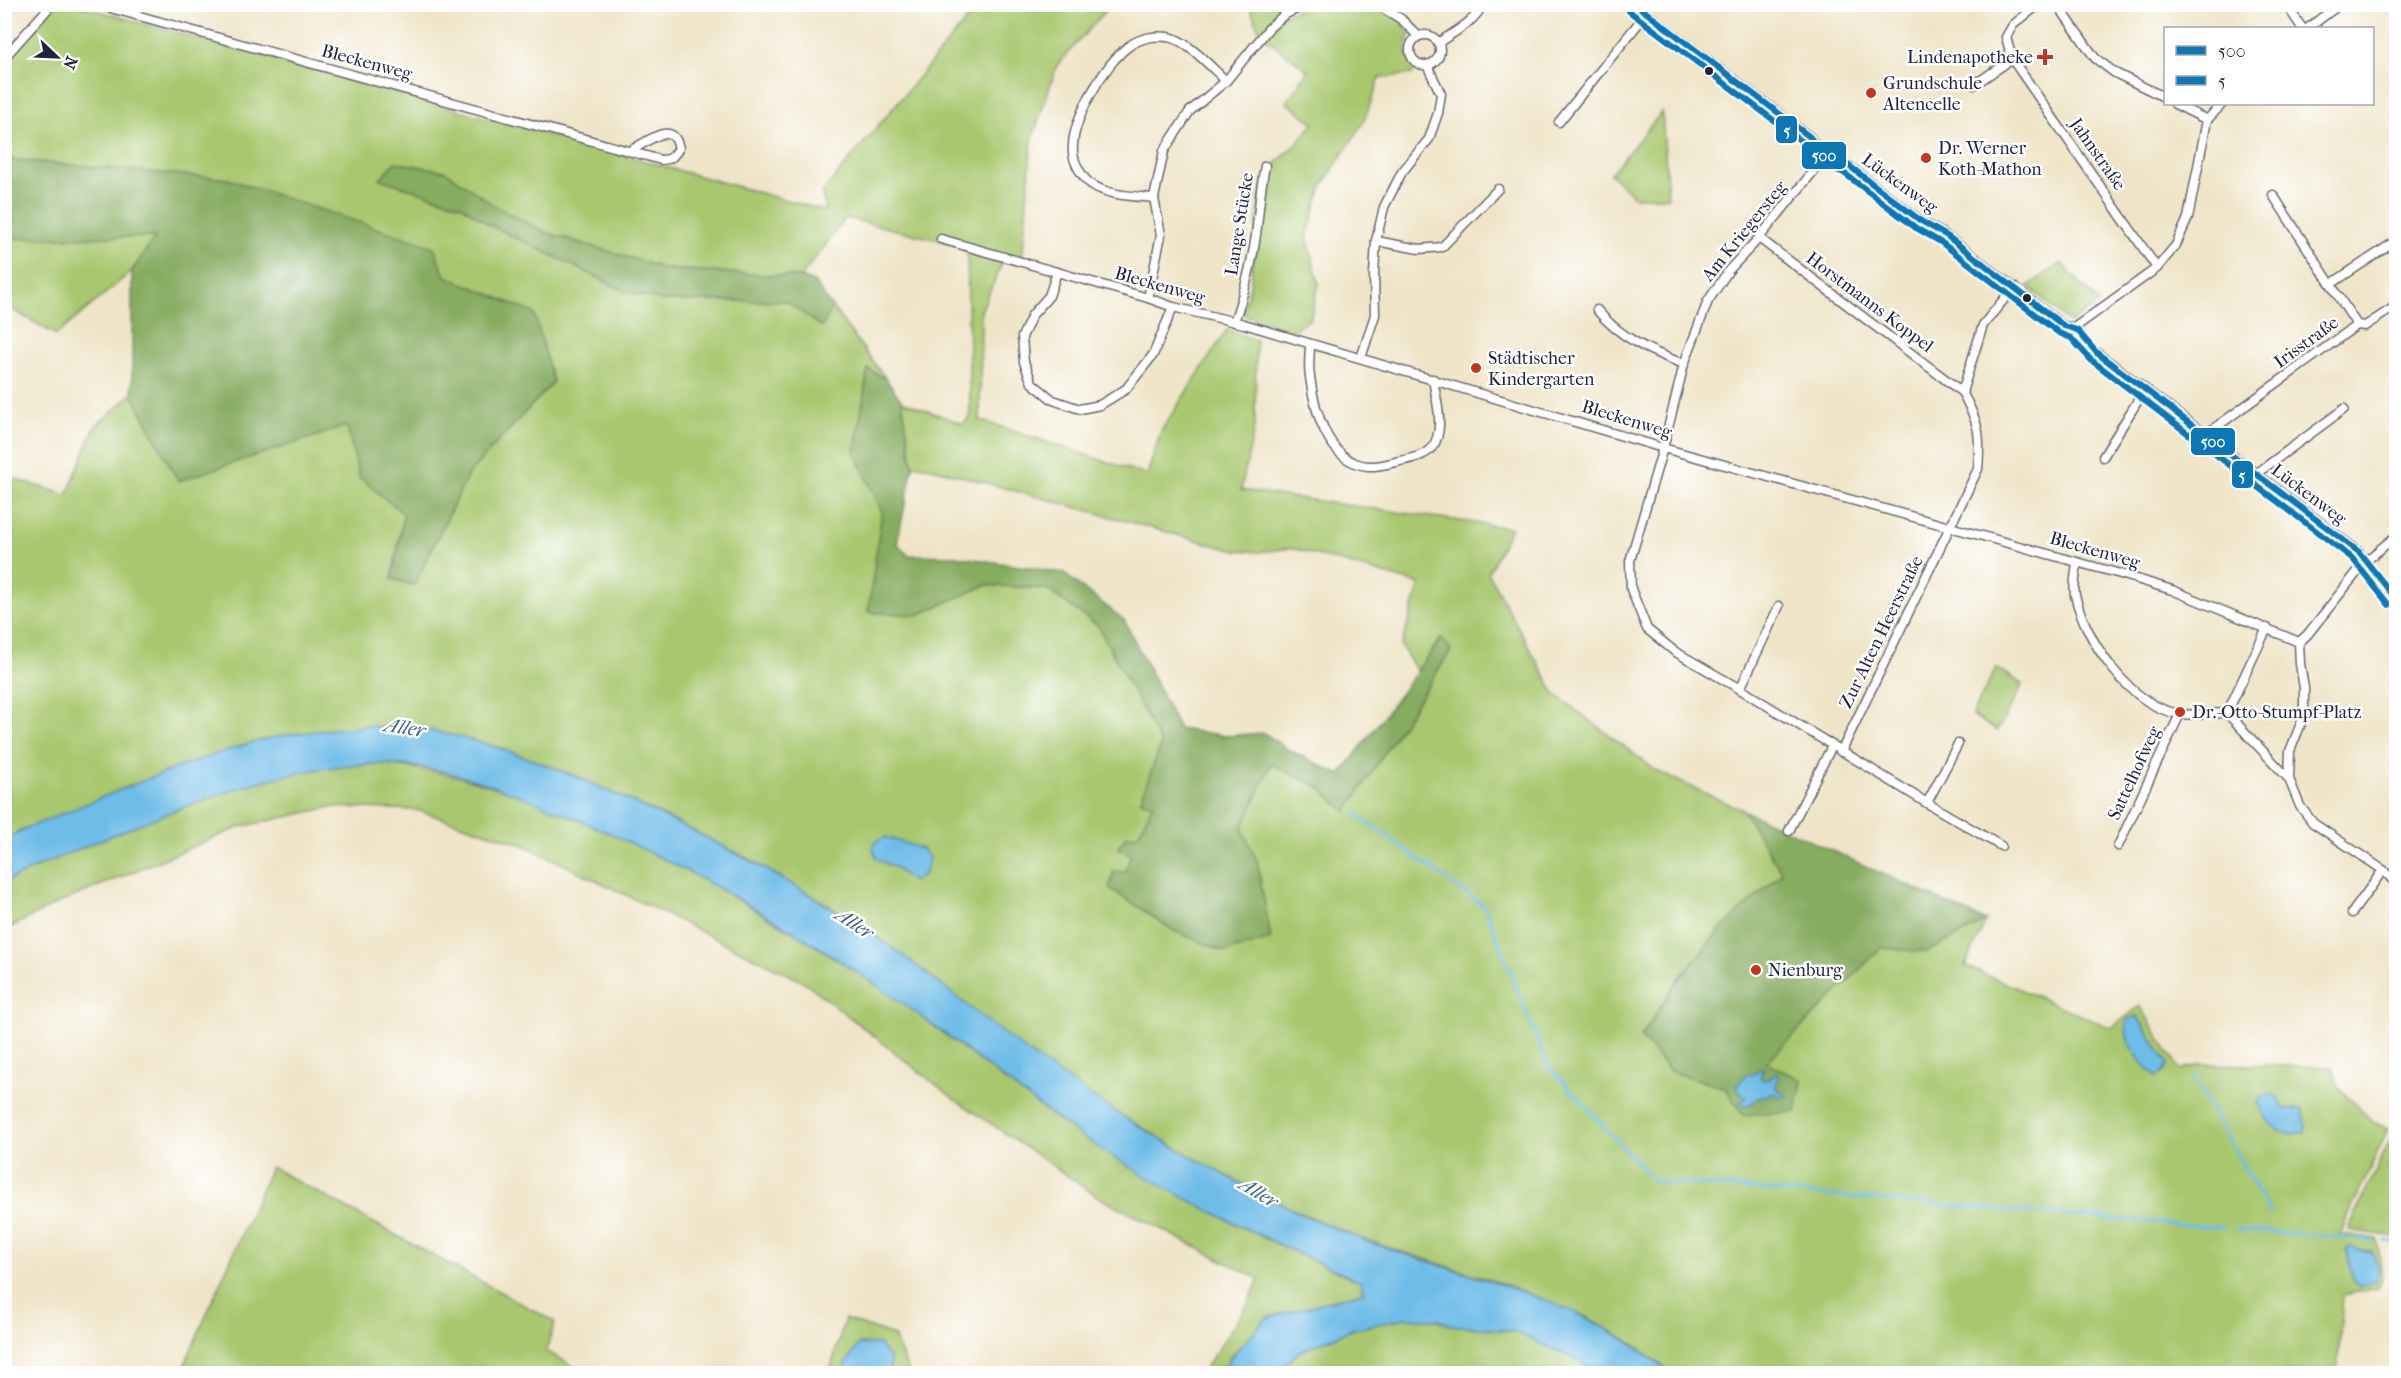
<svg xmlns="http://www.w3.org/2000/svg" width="2401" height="1378" viewBox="0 0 2401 1378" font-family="'IM FELL French Canon',serif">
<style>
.green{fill:#a8c76e;stroke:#657454;stroke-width:1.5;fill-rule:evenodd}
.forest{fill:#86ac61;stroke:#54674e;stroke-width:1.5}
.water{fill:#6ebce8;stroke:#486f92;stroke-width:1.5}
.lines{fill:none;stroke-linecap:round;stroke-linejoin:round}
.stream{stroke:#6ebce8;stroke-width:3}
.minor-casing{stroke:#6a666c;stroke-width:11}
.minor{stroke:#fff;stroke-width:8}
.bus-1-casing{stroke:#fff;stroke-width:10}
.bus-2-casing{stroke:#fff;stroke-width:10}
.bus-1{stroke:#0d76b6;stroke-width:6}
.bus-2{stroke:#0d76b6;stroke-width:6}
.poi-dot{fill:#c8321e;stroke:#fff;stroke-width:2}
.bus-dot{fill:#22223b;stroke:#fff;stroke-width:2}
.labels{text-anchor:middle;stroke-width:5;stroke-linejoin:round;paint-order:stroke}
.poi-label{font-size:18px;fill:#22223b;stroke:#fff;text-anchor:start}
.street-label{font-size:18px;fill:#22223b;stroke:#fff}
.water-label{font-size:20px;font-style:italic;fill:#406080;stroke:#fff}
.line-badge{stroke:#fff;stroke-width:2}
.badge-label{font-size:16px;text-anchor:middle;font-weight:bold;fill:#fff}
</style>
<rect width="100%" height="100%" fill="#fff"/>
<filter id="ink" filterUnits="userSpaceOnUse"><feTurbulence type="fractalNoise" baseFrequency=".0167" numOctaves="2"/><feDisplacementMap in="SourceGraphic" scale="12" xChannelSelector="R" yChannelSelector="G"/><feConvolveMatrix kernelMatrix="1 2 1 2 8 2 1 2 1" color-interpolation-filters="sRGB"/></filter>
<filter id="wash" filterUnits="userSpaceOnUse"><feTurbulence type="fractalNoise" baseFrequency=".008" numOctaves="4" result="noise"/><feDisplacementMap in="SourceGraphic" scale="24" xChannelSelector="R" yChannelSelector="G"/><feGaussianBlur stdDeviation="1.35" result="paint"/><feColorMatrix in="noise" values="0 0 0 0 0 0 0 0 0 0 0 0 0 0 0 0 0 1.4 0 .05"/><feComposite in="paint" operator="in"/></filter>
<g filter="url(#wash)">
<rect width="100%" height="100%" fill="#efe4c7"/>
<g class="green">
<path d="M1373,4L1400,20L1410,35C1405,49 1406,59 1418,67L1412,74L1380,78L1363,123L1322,186L1307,237L1319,284L1310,319L1292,331L1242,314L1250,286L1259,199L1272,167L1296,144L1314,123L1286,102L1308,71L1264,37L1259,30L1249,5H1280L1284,15L1309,5Z"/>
<path d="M55,5H77L826,211L822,193L979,5H1111L1057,65L1032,140L1022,262L1005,257L981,311L980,420L1147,475L1161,431L1227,330L1256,340L1255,424L1241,490L1511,528L1488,573L1555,694L1658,772L1743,810L1782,873L1721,929L1679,978L1641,1037L1670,1071L1725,1087L1743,1115L1801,1080L1765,1063L1881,948L1927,952L1986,921L1965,966L2111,1028L2140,1006L2180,1070L2200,1064L2333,1067L2338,1087L2373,1122L2388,1129L2340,1234L2377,1239L2382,1278L2378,1288L2343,1295L2337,1373H1672L1629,1341L1586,1317L1507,1285L1359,1238L1283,1205L1206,1165L1102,1104L1019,1046L893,948L823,902L747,858L660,814L574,775L494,746L433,731L364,726L27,828L5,839V476L67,495L95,427L132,394L178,480L347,426L359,477L404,514L392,579L414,585L469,473L553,382L534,313L445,276L228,179L5,159V62ZM463,206L500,209L545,232L666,269L801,277L846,218L967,247L970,416L963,424L902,401L913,466L921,465L1232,550L1259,552L1292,548L1420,584L1401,646L1417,671L1441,638L1451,650L1346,812L1321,788L1271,764L1242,829L1257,861L1110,888L1125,872L1132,854L1118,848L1138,835L1153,804L1141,799L1161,744L1098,626L1046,589L986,585L917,615L868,612L882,512L855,452L868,369L886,379L832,307L822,326L786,301H664L625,291L488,224Z"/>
<path d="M1662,112L1668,197H1635L1610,174Z"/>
<path d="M156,237L132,271L56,335L5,305V238Z"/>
<path d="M2061,263L2099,303L2070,323L2028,286Z"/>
<path d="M1996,668L2023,684L1997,731L1972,715Z"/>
<path d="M385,764C521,779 650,847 766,916C808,941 850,966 890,994C957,1041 1019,1095 1088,1140C1173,1196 1267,1241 1361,1282L1363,1292L1267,1318L1230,1358L1222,1373H1202L1248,1304L1259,1279L1100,1198L953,1098L806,983L522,844L417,810L331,807L240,827L56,904L5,930V882C64,853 127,828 190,805C222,794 256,780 290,773C320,767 353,765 385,764Z"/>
<path d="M2395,1130L2396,1237L2348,1230Z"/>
<path d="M271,1167L555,1322L546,1351L585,1373H181Z"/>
<path d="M1404,1318L1439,1320L1450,1325L1513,1331L1576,1359L1599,1373L1276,1374L1299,1352L1350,1330Z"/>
<path d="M845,1319L894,1336L909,1373H890V1359L846,1363V1373L829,1374Z"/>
</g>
<g class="forest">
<path d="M5,159L228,179L434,247L445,276L534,313L553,382L469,473L414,585L392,579L404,514L359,477L347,426L178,481L132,394V271L155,237L5,238Z"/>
<path d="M395,162L445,171L500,209L545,232L666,269L801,277L814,282L832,307L822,327L786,301H664L625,291L488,224L463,206L380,179Z"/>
<path d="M868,369L886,379L902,401L913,466L897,543L908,555L956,556L1063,573L1124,620L1179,729L1227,736L1264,733L1291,751L1340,775L1442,638L1451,650L1346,812L1321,788L1271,764L1242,829L1257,861L1271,939L1225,952L1174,931L1109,888L1114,871L1125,872L1131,855L1118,848L1126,836L1138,835L1153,804L1141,800L1161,744L1098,626L1047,589L986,585L917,615L868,612L882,512L855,452Z"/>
<path d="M1743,810L1986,921L1927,952L1881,948L1766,1063L1802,1080L1796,1112L1743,1115L1725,1088L1670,1071L1641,1037L1679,979L1721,929L1782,873Z"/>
</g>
<g class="water">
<path d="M364,726C388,728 414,727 438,732C504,746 565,771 626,799C718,841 808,889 891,947C936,978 976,1014 1020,1046C1086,1095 1155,1138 1227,1176C1271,1199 1315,1222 1361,1239C1435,1267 1513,1283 1585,1317C1616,1332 1644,1353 1672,1373H1599L1576,1359L1513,1331L1450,1325L1439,1320L1405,1318L1350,1330L1299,1352L1276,1373H1222L1230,1358L1267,1318L1363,1292L1361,1282C1266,1239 1170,1196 1084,1138C1017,1092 955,1039 888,993C784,921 673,858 555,810C500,787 440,764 379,764C290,765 205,797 123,831C83,847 43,863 5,882V839L27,828C102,798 177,764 255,742C291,732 327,730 364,726Z"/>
<path d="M886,837L922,849L929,858L925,873L913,882L894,867L877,859L873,849L876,841Z"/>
<path d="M2137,1016L2168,1064L2163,1073L2156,1077C2141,1062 2121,1042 2127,1020Z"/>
<path d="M1764,1068L1760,1076L1762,1079L1769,1080L1775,1074L1778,1075L1776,1087L1781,1093L1786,1094L1785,1097H1781L1773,1093C1763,1098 1757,1095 1750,1106H1744L1740,1102L1746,1098L1736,1087L1746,1074L1753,1075L1759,1069Z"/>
<path d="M2269,1094L2277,1096L2285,1109H2303L2306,1125L2305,1132C2279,1139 2268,1125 2258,1102L2262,1096Z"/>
<path d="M2352,1247L2356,1250L2372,1251C2376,1261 2381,1271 2376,1281L2360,1287L2354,1283L2346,1250Z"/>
<path d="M859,1344H879L890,1359V1373H846V1363Z"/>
</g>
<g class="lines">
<g class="stream">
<path d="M1356,814L1485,907L1547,1064L1654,1181L2224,1228"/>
<path d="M2193,1076L2270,1213"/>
<path d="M2237,1229L2374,1240"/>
<path d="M2385,1241L2396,1242"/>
</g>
</g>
</g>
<g filter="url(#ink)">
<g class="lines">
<defs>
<g id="minor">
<path d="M96,4L661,160C671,160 674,156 679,148C672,117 645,145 629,151"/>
<path d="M1376,4L1401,19L1418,36"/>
<path d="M1634,4L1810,137L1825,157L1848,165L1921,221L1947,236L2064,326C2083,330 2076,332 2086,343C2094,352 2107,360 2116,367L2359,552L2372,571L2396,599"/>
<path d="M2039,4L2013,25L2006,37L2012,59L2157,268"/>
<path d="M2057,4L2095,58L2115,73L2166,98"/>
<path d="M2286,4L2302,28"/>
<path d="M2308,28L2340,4"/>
<circle cx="1425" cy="50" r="15"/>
<path d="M1438,43C1454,32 1474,23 1483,4"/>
<path d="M4,58L52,4"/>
<path d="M1974,85L2012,59"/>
<path d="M2175,104L2207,120"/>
<path d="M1559,122L1646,14"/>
<path d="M1154,198C1134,196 1108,196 1091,184C1083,179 1074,163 1073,153C1070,122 1104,64 1129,46C1140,38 1155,35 1168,37C1186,39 1212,68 1226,81"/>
<path d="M1759,238L1962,392C1979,423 1981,434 1978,469L1841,752"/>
<path d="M941,239L1148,298L1173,307L1244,324L1663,448L2124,575L2172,590L2299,642"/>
<path d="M1376,241L1419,249L1442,247L1498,189"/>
<path d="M1057,272L1049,296L1032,315L1022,337L1024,362L1032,383L1053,400L1080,409L1100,405L1126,389L1153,355L1173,307"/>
<path d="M2331,284L2396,241"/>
<path d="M1148,298L1161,235L1154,198L1164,151L1190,111L1226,81L1269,28L1284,15L1307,4"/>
<path d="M1597,310C1619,337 1651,352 1684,364"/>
<path d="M1234,322C1244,293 1252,265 1256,235C1259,212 1260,189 1265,166"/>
<path d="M2357,325L2365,326L2396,306"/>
<path d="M2074,328L2157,268L2176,245L2188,218L2207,120L2222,104"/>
<path d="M1310,344C1310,355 1308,366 1310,377C1314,409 1328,463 1368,466C1378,467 1390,463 1400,461C1413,458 1428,456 1435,443C1444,424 1436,399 1433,379"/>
<path d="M1361,358L1375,315L1374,274L1376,241L1384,207L1402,172L1429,139L1438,113L1441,94L1427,65"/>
<path d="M1962,392L1983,325L2014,287"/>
<path d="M2205,435L2357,325L2273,195"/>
<path d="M2103,457L2145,389"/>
<path d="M2256,474L2344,409"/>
<path d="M2077,563C2076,573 2073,585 2075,595C2085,640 2131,708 2181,714C2196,716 2212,713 2227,713"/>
<path d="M1779,606L1740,689L1927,803L1958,744"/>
<path d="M2267,628L2227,713L2289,779L2300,806L2313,823L2383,870L2396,883"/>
<path d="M2299,642L2307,635L2366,561L2396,536"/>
<path d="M1740,689L1674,651L1647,629L1631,589L1630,561L1663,448L1684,364L1708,301L1729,270L1759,238L1825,157"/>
<path d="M2289,779L2290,751L2304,716V688L2300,664L2299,642"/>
<path d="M1927,803L2001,846"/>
<path d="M1789,831L1832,746"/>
<path d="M2118,846L2180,714"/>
<path d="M2352,913L2383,870"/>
</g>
</defs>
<use href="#minor" class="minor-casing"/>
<use href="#minor" class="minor"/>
<defs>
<path id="bus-1" d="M1635,4L1810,137L1825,157L1848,165L1921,221L1947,236L2064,326L2077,330L2097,353L2359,552L2396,599"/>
<path id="bus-2" d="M1629,11L1804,143L1820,164L1844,173L1916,228L1942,243L2059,333L2071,338L2091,360L2352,558L2389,605"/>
</defs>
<use href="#bus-1" class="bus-1-casing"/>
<use href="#bus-2" class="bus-2-casing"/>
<use href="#bus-1" class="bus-1"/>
<use href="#bus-2" class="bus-2"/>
</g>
</g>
<g class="poi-dot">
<path d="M2042 48h6v6h6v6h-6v6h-6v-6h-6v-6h6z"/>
<circle cx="1871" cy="93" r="6"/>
<circle cx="1926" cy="158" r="6"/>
<circle cx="1476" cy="368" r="6"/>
<circle cx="2180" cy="712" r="6"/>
<circle cx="1756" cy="970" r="6"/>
</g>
<g class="bus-dot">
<circle cx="1709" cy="71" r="5"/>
<circle cx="2027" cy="298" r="5"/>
</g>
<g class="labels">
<g class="poi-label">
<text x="2033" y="63" text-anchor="end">Lindenapotheke</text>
<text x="1883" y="89">Grundschule<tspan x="1883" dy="21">Altencelle</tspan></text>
<text x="1938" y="154">Dr. Werner<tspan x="1938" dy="21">Koth-Mathon</tspan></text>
<text x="1488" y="364">Städtischer<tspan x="1488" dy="21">Kindergarten</tspan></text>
<text x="2192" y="718">Dr.-Otto-Stumpf-Platz</text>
<text x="1768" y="976">Nienburg</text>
</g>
<g class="street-label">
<text transform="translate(367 62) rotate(15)" y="6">Bleckenweg</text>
<text transform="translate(2098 154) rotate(55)" y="6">Jahnstraße</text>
<text transform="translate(1900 183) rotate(36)" y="6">Lückenweg</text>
<text transform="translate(1239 224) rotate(-81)" y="6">Lange Stücke</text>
<text transform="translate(1744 231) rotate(-51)" y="6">Am Kriegersteg</text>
<text transform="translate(1160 285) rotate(16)" y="6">Bleckenweg</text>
<text transform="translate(1870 302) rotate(37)" y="6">Horstmanns Koppel</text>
<text transform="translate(2306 342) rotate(-36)" y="6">Irisstraße</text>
<text transform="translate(1627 419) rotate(17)" y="6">Bleckenweg</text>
<text transform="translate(2309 494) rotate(37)" y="6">Lückenweg</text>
<text transform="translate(2095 550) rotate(16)" y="6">Bleckenweg</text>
<text transform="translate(1881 632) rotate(-64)" y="6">Zur Alten Heerstraße</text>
<text transform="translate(2134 773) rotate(-65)" y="6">Sattelhofweg</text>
</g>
<g class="water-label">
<text transform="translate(405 727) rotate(9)" y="7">Aller</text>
<text transform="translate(855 923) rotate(33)" y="7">Aller</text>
<text transform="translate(1259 1192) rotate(31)" y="7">Aller</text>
</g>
</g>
<g class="line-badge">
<rect x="1775" y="115" width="23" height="29" rx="6" fill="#0d76b6"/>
<rect x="1801" y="141" width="46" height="29" rx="6" fill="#0d76b6"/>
<rect x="2190" y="427" width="46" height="29" rx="6" fill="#0d76b6"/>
<rect x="2231" y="460" width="23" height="29" rx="6" fill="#0d76b6"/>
</g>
<g class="badge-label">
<text x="1787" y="136">5</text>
<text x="1824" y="161">500</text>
<text x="2213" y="447">500</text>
<text x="2242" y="481">5</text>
</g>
<rect width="2401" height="1378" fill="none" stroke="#fff" stroke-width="24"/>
<rect x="2164" y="27" width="210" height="78" fill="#ffffff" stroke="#a7a7b1" stroke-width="1.5"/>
<rect x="2176" y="46" width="30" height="9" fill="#0d76b6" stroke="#a7a7b1" stroke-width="1.5"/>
<text x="2218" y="57" font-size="18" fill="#22223b">500</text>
<rect x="2176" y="76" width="30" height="9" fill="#0d76b6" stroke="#a7a7b1" stroke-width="1.5"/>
<text x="2218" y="87" font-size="18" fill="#22223b">5</text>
<g transform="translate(57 57) rotate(113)" stroke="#ffffff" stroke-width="4.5" paint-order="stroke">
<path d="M0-4.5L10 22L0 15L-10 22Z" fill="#22223b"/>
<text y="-9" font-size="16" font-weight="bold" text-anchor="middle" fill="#22223b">N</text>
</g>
</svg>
